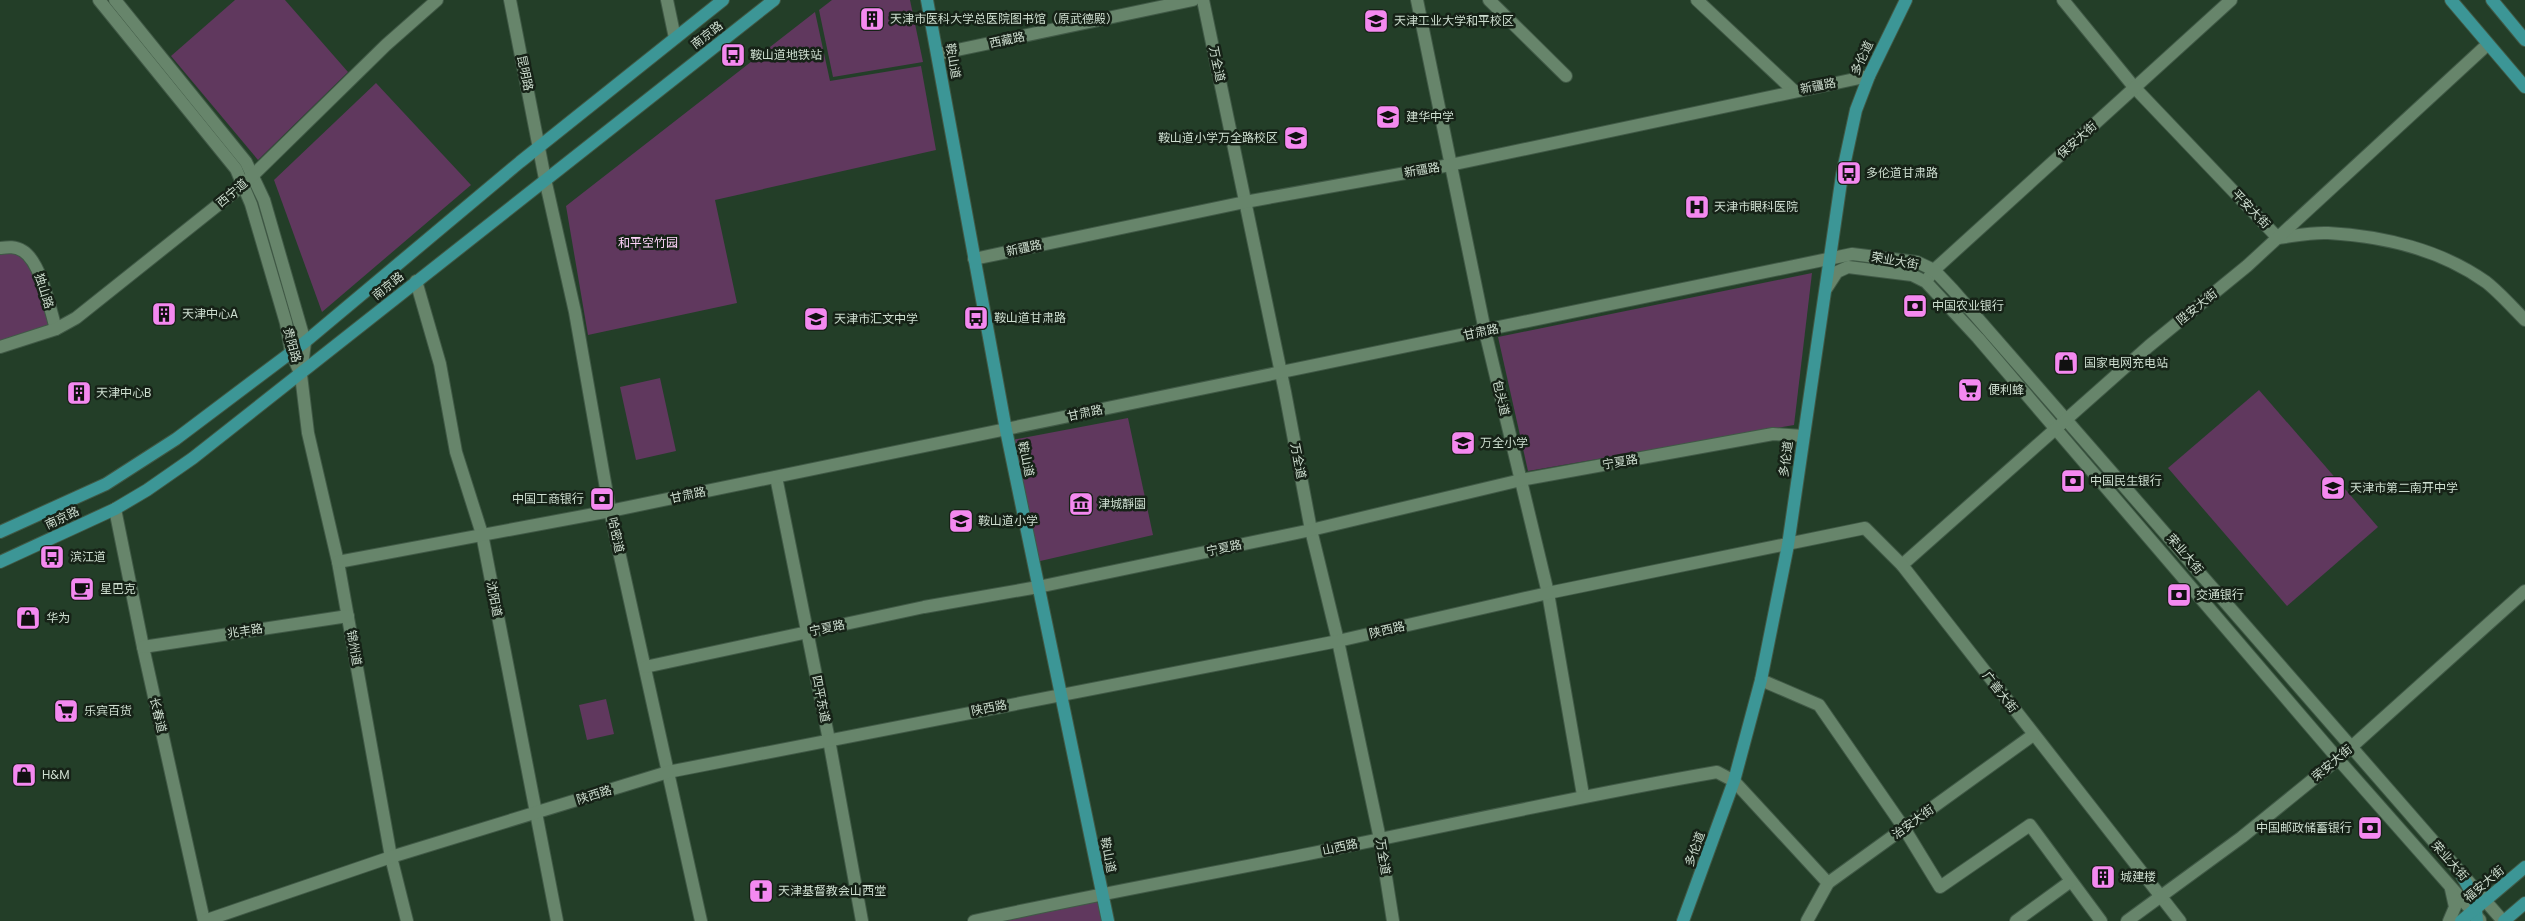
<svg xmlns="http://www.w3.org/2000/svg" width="2525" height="921" viewBox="0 0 2525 921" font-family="Poppins,'Noto Sans SC',sans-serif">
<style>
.green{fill:#60385e}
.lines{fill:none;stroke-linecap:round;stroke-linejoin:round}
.minor-casing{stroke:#405946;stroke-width:14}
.major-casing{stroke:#405946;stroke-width:14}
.minor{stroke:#67856b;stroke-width:12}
.major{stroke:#3c9696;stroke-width:12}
.labels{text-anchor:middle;stroke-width:5;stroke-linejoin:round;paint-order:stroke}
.poi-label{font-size:12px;fill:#ceded0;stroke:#162217;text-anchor:start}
.street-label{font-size:12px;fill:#ceded0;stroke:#162217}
.park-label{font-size:12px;fill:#ffd4fb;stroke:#162217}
</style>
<rect width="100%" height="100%" fill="#233e28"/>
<g class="green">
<path d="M235,0H285L348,72L258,160L171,56Z"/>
<path d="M832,0H910L923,62L833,77L819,10Z"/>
<path d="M815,12L830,81L921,66L936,150L715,200L737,303L588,335L566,206Z"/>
<path d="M376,83L471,185L322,312L274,180Z"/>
<path d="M12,250L35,269L51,327L0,343V252Z"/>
<path d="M1812,273L1794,425L1528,471L1498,337Z"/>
<path d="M660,378L676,451L636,460L620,387Z"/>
<path d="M2259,390L2378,527L2287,606L2168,468Z"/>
<path d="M1128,418L1153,535L1036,562L1012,440Z"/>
<path d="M606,699L614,734L587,740L579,705Z"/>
<path d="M1099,898L1103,921H993Z"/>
</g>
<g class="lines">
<defs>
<g id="minor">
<path d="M99,0L236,169L251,204L286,323L291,352L301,375"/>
<path d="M115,0L246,162L264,200L305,342L301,375L308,433L338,562L391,857L407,921"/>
<path d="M510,0L545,179L575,312L610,511L701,921"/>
<path d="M667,0L675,38"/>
<path d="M1203,0L1285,392L1311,530L1338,641L1380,839L1393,921"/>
<path d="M1417,0L1485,331L1548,593L1583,795"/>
<path d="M1489,0L1566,76"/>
<path d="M1697,0L1793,90"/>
<path d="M2063,0L2134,87L2278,238C2294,236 2312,232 2328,233C2383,236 2441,250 2486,282C2500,293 2513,308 2525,320"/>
<path d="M938,54L1193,0"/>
<path d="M0,248C8,247 15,246 23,251C41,262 50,309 56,329"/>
<path d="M974,259L1245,202L1450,165L1869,76"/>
<path d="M1929,277L1934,270L2231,0"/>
<path d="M416,281L440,364L456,452L482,534L557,921"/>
<path d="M1826,289L1837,272L1848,267L1912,275L1926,282L1978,338L2338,759L2480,920"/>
<path d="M0,347L56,329L76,318L243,185L386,45L437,0"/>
<path d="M776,477L829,740L862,921"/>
<path d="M115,509L143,647L204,921"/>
<path d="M338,562L610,511L1852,254L1917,262L1934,270L1953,290L2503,921"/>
<path d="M1902,565L2149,346L2247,266L2488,44"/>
<path d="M143,647L348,616"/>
<path d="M645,667L924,607L1038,587L1311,530L1521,480L1773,434L1803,436"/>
<path d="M1761,680L1819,705L1904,828L1940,887L2030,825L2101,921"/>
<path d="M204,921L391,857L668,772L1338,641L1548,593L1865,528L1902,565L2180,921"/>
<path d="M974,921C1083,897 1193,877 1303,855C1441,827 1578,796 1717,772L1734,781L1828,883"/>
<path d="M1807,921L1828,883L2033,735"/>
<path d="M2016,921L2071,881"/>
<path d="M2127,921L2242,837L2338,759L2525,591"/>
<path d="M2449,921L2455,907L2451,889"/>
</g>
<g id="major">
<path d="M927,0L1006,430L1108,921"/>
<path d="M2451,0L2525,87"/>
<path d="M2492,0L2525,40"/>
<path d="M0,532L106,484L176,439L305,342L520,162L723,0"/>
<path d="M0,562L115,509L147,490L193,458L774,0"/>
<path d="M2460,872L2475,899L2477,921"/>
<path d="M1683,921L1734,781L1761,680L1788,545L1842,175L1856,110L1869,76L1906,0"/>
<path d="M2461,921L2525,867"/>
<path d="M2504,921L2525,903"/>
</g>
</defs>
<use href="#minor" class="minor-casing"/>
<use href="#major" class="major-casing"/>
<use href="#minor" class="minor"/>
<use href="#major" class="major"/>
</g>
<defs>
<symbol id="building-square" viewBox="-11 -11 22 22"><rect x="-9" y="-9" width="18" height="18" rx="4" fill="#f489f0" stroke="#162217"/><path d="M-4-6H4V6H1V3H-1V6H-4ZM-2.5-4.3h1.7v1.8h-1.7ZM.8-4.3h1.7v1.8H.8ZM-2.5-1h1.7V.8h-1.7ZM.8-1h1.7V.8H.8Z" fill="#111"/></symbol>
<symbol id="university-square" viewBox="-11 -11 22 22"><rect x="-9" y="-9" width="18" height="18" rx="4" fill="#f489f0" stroke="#162217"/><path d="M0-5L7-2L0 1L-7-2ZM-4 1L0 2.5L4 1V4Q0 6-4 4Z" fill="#111"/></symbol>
<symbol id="bus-square" viewBox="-11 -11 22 22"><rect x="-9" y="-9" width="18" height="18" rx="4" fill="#f489f0" stroke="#162217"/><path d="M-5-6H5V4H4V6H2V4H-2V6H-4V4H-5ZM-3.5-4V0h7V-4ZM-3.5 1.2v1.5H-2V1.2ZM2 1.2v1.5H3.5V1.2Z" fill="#111"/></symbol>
<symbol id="school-square" viewBox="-11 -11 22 22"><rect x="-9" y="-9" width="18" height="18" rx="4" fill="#f489f0" stroke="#162217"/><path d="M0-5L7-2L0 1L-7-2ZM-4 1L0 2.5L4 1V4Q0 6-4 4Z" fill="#111"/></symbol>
<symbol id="hospital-square" viewBox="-11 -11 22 22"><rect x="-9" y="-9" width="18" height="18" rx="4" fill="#f489f0" stroke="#162217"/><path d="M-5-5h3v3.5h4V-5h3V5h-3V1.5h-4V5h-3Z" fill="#111"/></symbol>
<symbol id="bank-square" viewBox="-11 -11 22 22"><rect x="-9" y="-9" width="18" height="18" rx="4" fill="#f489f0" stroke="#162217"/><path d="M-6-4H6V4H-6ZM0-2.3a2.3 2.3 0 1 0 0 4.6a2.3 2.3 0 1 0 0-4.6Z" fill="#111"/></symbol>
<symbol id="shop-square" viewBox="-11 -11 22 22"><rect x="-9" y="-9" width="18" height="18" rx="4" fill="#f489f0" stroke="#162217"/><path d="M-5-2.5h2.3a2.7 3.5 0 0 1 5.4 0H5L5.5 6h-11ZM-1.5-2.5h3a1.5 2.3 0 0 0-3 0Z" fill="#111"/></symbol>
<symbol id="supermarket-square" viewBox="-11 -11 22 22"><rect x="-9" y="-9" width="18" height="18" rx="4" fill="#f489f0" stroke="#162217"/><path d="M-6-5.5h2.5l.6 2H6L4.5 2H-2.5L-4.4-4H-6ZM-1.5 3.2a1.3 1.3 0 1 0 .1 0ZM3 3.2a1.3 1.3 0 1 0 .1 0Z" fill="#111"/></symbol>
<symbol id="museum-square" viewBox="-11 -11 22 22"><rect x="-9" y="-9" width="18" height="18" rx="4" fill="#f489f0" stroke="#162217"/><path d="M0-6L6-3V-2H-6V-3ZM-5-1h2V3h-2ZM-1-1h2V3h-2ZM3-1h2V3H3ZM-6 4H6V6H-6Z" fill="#111"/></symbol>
<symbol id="cafe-square" viewBox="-11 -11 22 22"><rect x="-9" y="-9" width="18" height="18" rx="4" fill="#f489f0" stroke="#162217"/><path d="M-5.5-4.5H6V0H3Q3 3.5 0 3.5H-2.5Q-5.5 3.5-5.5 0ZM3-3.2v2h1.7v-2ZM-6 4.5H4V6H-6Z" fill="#111"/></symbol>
<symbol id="church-square" viewBox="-11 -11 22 22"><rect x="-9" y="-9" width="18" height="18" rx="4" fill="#f489f0" stroke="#162217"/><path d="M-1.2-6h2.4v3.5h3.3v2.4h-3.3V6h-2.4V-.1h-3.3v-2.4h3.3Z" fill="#111"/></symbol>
</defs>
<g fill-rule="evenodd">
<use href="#building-square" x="858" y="5" width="28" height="28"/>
<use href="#university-square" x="1362" y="7" width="28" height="28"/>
<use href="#bus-square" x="719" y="41" width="28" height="28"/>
<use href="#school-square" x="1374" y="103" width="28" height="28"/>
<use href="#school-square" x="1282" y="124" width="28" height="28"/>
<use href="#bus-square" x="1835" y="159" width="28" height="28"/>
<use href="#hospital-square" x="1683" y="193" width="28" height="28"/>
<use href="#bank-square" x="1901" y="292" width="28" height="28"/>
<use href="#building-square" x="150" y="300" width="28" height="28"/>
<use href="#bus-square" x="962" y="304" width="28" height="28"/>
<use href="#school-square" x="802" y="305" width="28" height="28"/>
<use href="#shop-square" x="2052" y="349" width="28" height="28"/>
<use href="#supermarket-square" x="1956" y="376" width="28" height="28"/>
<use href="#building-square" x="65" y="379" width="28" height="28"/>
<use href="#school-square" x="1449" y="429" width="28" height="28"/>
<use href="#bank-square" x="2059" y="467" width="28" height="28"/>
<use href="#school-square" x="2319" y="474" width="28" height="28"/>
<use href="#bank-square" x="588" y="485" width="28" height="28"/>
<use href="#museum-square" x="1067" y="490" width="28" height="28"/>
<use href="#school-square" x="947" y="507" width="28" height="28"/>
<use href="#bus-square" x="38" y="543" width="28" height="28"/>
<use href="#cafe-square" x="68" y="575" width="28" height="28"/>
<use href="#bank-square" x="2165" y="581" width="28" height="28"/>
<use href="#shop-square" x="14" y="604" width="28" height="28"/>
<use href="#supermarket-square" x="52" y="697" width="28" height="28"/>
<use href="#shop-square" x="10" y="761" width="28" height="28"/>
<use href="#bank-square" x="2356" y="814" width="28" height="28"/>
<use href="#building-square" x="2089" y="863" width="28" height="28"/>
<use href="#church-square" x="747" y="877" width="28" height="28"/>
</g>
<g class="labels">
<g class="poi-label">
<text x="890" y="23">天津市医科大学总医院图书馆（原武德殿）</text>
<text x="1394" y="25">天津工业大学和平校区</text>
<text x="750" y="59">鞍山道地铁站</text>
<text x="1406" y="121">建华中学</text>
<text x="1278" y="142" text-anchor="end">鞍山道小学万全路校区</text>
<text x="1866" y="177">多伦道甘肃路</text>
<text x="1714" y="211">天津市眼科医院</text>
<text x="1932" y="310">中国农业银行</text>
<text x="182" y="318">天津中心A</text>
<text x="994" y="322">鞍山道甘肃路</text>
<text x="834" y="323">天津市汇文中学</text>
<text x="2084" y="367">国家电网充电站</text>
<text x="1988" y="394">便利蜂</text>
<text x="96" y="397">天津中心B</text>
<text x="1480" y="447">万全小学</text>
<text x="2090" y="485">中国民生银行</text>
<text x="2350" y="492">天津市第二南开中学</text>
<text x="584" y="503" text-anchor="end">中国工商银行</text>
<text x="1098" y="508">津城靜園</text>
<text x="978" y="525">鞍山道小学</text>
<text x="70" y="561">滨江道</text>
<text x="100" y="593">星巴克</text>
<text x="2196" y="599">交通银行</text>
<text x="46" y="622">华为</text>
<text x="84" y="715">乐宾百货</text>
<text x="42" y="779">H&amp;M</text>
<text x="2352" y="832" text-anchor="end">中国邮政储蓄银行</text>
<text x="2120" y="881">城建楼</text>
<text x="778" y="895">天津基督教会山西堂</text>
</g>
<g class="street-label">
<text transform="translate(707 35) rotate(-38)" y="4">南京路</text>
<text transform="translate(1007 40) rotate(-12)" y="4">西藏路</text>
<text transform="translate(1862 58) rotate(-65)" y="4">多伦道</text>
<text transform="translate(953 61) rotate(80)" y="4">鞍山道</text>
<text transform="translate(1217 64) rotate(78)" y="4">万全道</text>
<text transform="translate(525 73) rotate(78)" y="4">昆明路</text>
<text transform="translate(1818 86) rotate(-11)" y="4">新疆路</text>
<text transform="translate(2077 140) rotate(-42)" y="4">保安大街</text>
<text transform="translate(1422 170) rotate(-10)" y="4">新疆路</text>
<text transform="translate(232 193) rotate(-40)" y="4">西宁道</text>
<text transform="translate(2251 209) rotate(46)" y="4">平安大街</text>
<text transform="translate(1024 248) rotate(-12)" y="4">新疆路</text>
<text transform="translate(1895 261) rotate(10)" y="4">荣业大街</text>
<text transform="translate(388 286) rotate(-39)" y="4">南京路</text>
<text transform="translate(44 291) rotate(72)" y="4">独山路</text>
<text transform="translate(2197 307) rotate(-39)" y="4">陞安大街</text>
<text transform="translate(1481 332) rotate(-12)" y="4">甘肃路</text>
<text transform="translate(292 345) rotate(75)" y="4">贵阳路</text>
<text transform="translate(1501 398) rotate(77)" y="4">包头道</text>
<text transform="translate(1085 413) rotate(-12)" y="4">甘肃路</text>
<text transform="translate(1026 459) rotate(78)" y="4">鞍山道</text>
<text transform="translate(1786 459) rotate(-82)" y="4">多伦道</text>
<text transform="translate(1298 461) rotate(79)" y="4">万全道</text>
<text transform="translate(1620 462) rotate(-10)" y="4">宁夏路</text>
<text transform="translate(688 495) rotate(-12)" y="4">甘肃路</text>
<text transform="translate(62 518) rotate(-25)" y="4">南京路</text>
<text transform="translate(616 535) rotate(78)" y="4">哈密道</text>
<text transform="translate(1224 548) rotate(-12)" y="4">宁夏路</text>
<text transform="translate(2185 554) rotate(49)" y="4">荣业大街</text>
<text transform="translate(494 599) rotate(79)" y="4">沈阳道</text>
<text transform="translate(827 628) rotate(-12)" y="4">宁夏路</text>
<text transform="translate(1387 630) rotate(-13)" y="4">陕西路</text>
<text transform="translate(245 631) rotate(-9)" y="4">兆丰路</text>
<text transform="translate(354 648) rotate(80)" y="4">锦州道</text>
<text transform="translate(2000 692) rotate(52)" y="4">广善大街</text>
<text transform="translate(821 699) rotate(79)" y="4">四平东道</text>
<text transform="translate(989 708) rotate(-11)" y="4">陕西路</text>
<text transform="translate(158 715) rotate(77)" y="4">长春道</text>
<text transform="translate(2332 763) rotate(-40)" y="4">荣安大街</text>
<text transform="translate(594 795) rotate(-17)" y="4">陕西路</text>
<text transform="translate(1913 822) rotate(-36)" y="4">治安大街</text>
<text transform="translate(1340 847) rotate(-12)" y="4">山西路</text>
<text transform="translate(1695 849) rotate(-70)" y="4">多伦道</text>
<text transform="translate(1108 855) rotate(79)" y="4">鞍山道</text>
<text transform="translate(1383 857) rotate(81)" y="4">万全道</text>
<text transform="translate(2450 861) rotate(48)" y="4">荣业大街</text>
<text transform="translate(2484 884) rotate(-40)" y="4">福安大街</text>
</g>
<g class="park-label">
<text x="648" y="247">和平空竹园</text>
</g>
</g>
</svg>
